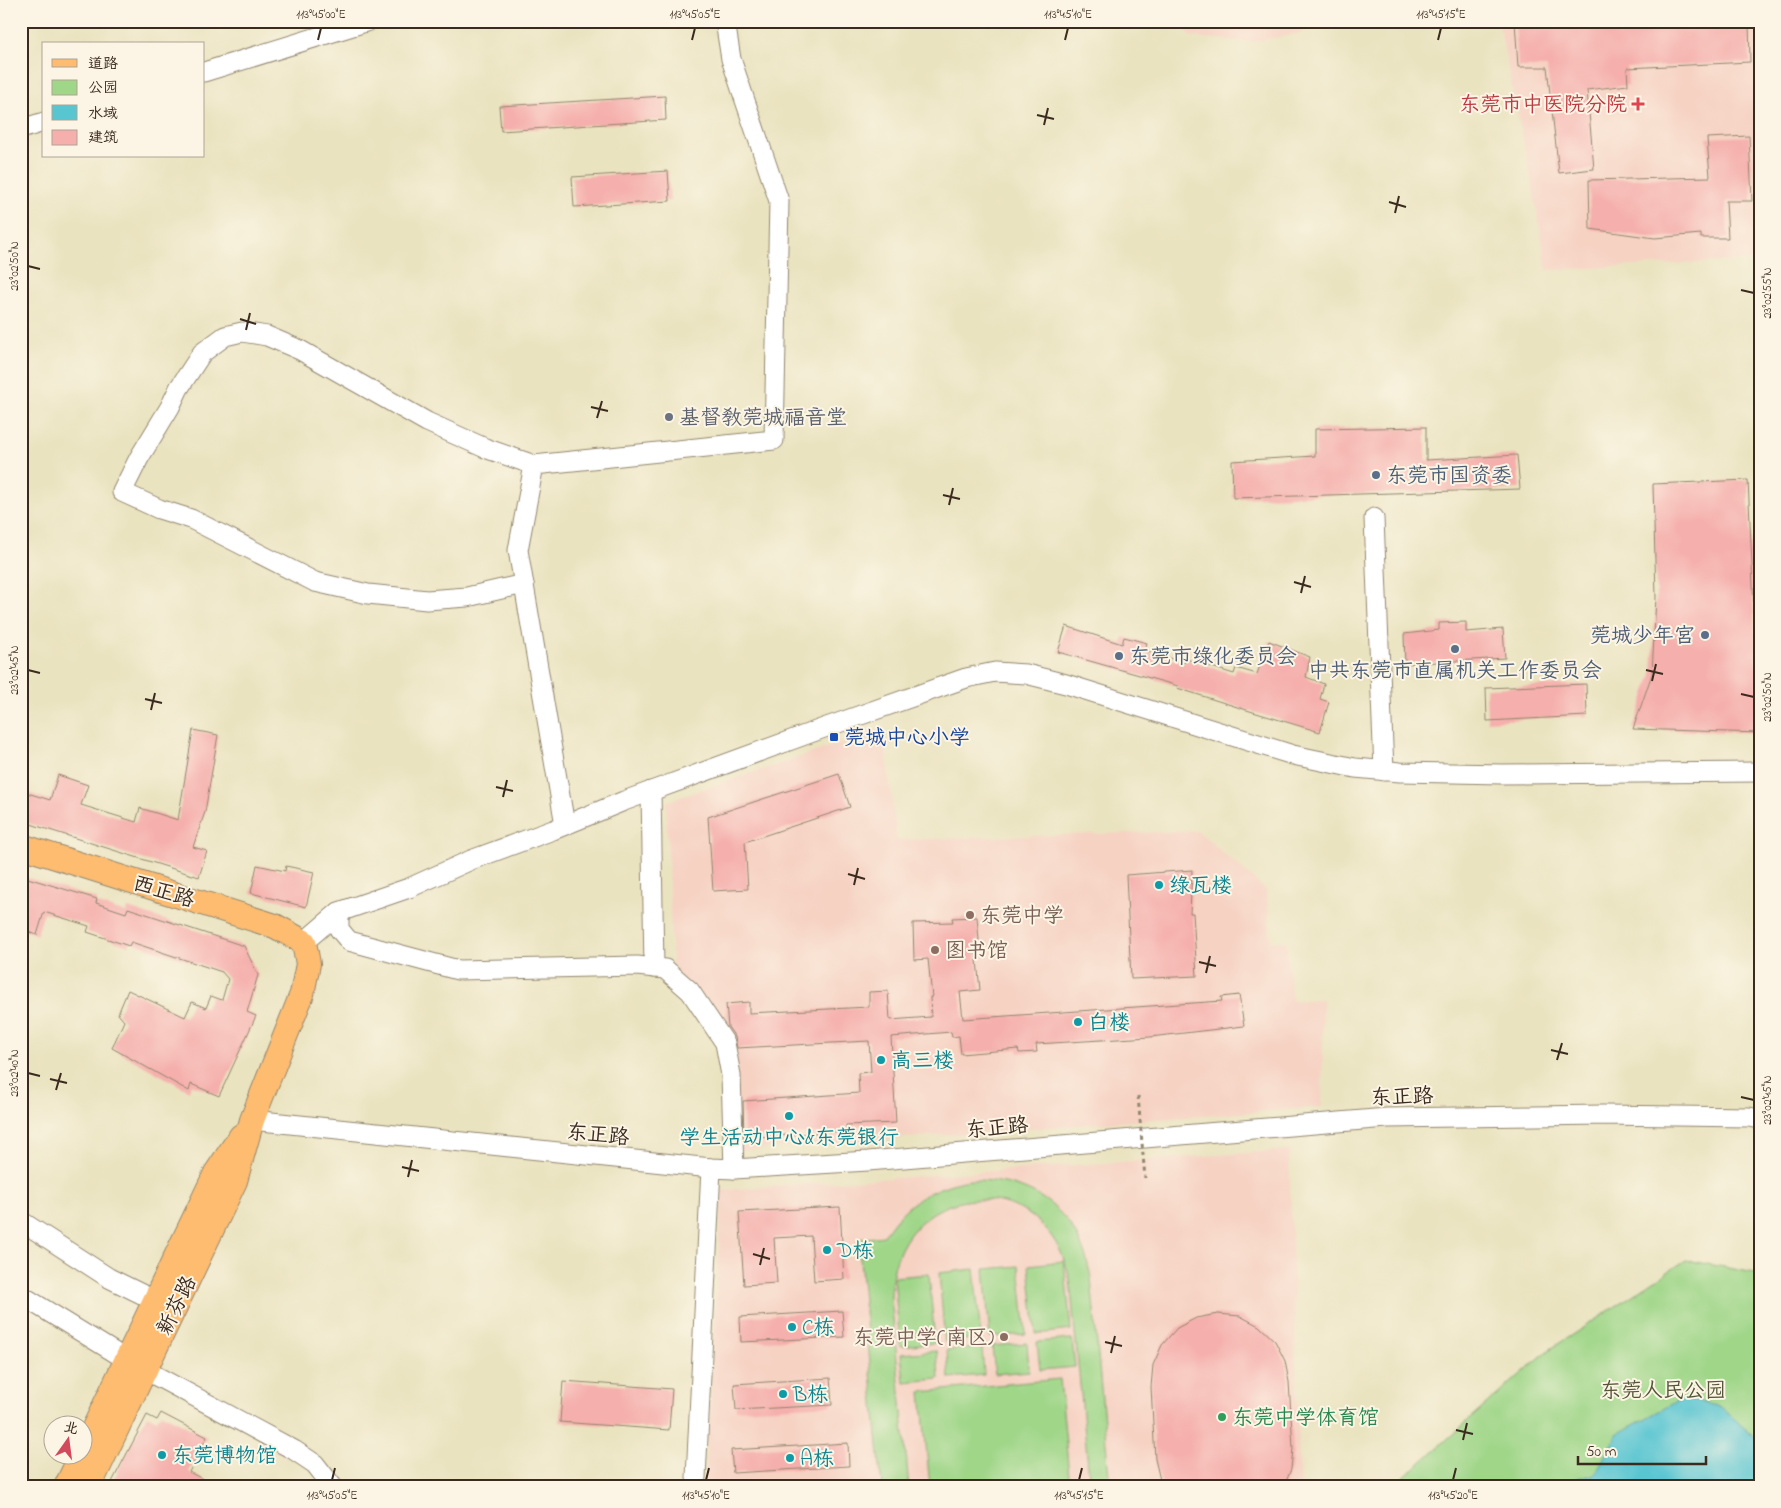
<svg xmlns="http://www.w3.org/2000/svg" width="1781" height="1508" viewBox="0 0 1781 1508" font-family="'Indie Flower','LXGW WenKai TC',sans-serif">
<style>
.built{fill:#f6d2c3}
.green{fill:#9fd688;stroke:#6d8053}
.water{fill:#59c5d1;stroke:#4a7878}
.building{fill:#f5afac}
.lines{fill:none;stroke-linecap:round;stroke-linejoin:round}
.minor-casing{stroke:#92866f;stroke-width:21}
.major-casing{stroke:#92866f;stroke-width:26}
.minor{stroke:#fff;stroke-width:19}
.major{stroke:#fdbc6f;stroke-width:24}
.path-bridge{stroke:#92866f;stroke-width:3;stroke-dasharray:4 4;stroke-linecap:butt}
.ticks{fill:none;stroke:#3b2a1e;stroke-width:2}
.health-dot{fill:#e0444e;stroke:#fcf5e5;stroke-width:2}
.worship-dot{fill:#6b7280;stroke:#fcf5e5;stroke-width:2}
.service-dot{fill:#5c6f8a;stroke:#fcf5e5;stroke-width:2}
.transit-dot{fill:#1a4fb4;stroke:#fcf5e5;stroke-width:2}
.culture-dot{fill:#0f9aa8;stroke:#fcf5e5;stroke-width:2}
.education-dot{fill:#8d6e63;stroke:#fcf5e5;stroke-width:2}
.leisure-dot{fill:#2e9e5b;stroke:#fcf5e5;stroke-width:2}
.labels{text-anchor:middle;stroke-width:4;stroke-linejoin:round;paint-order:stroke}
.health-label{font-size:21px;fill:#be3a42;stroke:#fcf5e5;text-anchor:end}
.worship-label{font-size:21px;fill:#5b616d;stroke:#fcf5e5;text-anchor:start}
.service-label{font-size:21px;fill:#4e5e75;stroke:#fcf5e5;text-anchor:start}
.transit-label{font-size:21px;fill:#164399;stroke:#fcf5e5;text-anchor:start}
.culture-label{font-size:21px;fill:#0d838f;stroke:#fcf5e5;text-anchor:start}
.street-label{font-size:21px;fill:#3b2a1e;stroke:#fcf5e5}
.education-label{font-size:21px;fill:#785e54;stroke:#fcf5e5;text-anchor:start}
.park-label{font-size:21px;fill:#545538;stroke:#fcf5e5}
.leisure-label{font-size:21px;fill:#27864d;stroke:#fcf5e5;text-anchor:start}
.neatline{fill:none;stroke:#3b2a1e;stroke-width:2}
.ticks-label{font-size:12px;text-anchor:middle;fill:#3b2a1e}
</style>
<rect width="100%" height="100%" fill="#fcf5e5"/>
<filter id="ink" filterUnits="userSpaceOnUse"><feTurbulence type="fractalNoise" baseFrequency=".02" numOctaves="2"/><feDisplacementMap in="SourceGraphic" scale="10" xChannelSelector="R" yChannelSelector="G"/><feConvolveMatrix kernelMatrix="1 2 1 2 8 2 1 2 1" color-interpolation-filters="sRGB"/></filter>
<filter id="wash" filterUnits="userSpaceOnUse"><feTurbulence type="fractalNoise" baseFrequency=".0096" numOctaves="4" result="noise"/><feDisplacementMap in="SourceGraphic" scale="20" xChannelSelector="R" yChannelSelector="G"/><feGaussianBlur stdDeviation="1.12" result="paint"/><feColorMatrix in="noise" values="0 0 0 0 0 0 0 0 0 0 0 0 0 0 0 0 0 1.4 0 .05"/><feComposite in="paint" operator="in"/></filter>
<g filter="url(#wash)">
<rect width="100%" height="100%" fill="#eae3c0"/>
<g class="built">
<path d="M1183,21H1309L1301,33L1253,42L1191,37L1182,26Z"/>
<path d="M1498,21H1760V260L1547,270L1533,187Z"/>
<path d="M883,729L897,840L1198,831L1266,890L1271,942L1286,941L1292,1001L1323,999L1322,1107L730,1151L728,1043L672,966L666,802Z"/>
<path d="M1289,1150L1300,1487H712L705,1483L722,1190Z"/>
</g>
<g class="green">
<path d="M970,1180C1036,1179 1079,1213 1091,1278L1110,1487H1090L1070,1281C1048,1163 890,1178 891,1297L909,1487H882L858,1239L884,1236C904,1203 933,1186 970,1180Z"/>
<path d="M1686,1260L1760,1274V1487H1393L1546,1352Z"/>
<path d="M1064,1261L1071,1330L1036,1334L1029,1265Z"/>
<path d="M1019,1266L1026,1334L990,1337L984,1269Z"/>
<path d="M974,1269L981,1338L945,1342L939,1273Z"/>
<path d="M929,1274L935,1343L900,1346L894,1277Z"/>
<path d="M1072,1339L1075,1367L1040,1370L1037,1342Z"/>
<path d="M1027,1343L1029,1371L995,1374L992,1346Z"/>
<path d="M982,1347L984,1375L949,1378L947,1350Z"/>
<path d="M937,1351L939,1379L904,1382L901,1354Z"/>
<path d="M1060,1379L1070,1487H930L921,1392Z"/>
</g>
<path class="water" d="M1683,1398L1721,1407L1760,1442V1487H1560L1563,1483L1595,1474L1617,1434Z"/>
<g id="blocks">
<g class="building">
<path d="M1515,21H1749L1750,62L1627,68L1628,85L1587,90L1594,169L1559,173L1547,67H1518Z"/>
<path d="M665,96L666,120L501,131L499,106Z"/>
<path d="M1749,136L1752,201H1726L1728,238H1701V234L1655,238L1590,229L1589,180L1710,177L1707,138Z"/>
<path d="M668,171L670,201L574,207L572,177Z"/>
<path d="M1426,427V460L1517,455L1520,489L1233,498L1232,461L1315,456V429Z"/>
<path d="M1748,480L1760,733L1633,729L1652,674L1656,597L1653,484Z"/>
<path d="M1466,622V632L1503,629L1505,658L1405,664L1404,634L1439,630V623Z"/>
<path d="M1066,626L1122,644L1124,637L1147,643L1145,650L1184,663L1186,659L1234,674L1236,668L1257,674L1269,641L1310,657L1306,677L1324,684L1320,699L1329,702L1320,732L1253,712L1177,688L1178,686L1058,652Z"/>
<path d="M1586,684L1587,716L1487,721L1486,688Z"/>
<path d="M193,730L218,735L205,812L193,847L207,851L199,877L21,821V791L50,800L58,775L88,785L81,805L136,822L140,808L178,820Z"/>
<path d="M839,774L850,807L745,842L748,889L713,891L708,817Z"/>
<path d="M257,865L285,871L286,866L314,872L306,907L251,893Z"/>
<path d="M1192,870L1190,913H1193L1197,976L1131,979L1126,875Z"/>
<path d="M21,876L97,899L96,903L126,913L128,908L244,946L258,975L247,1012L256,1016L219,1096L191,1084L189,1091L112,1048L124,1021L118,1014L128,990L185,1017L192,1002L206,1008L211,996L222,1000L228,979L222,972L131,942L129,946L87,932L89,926L44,912L37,935L21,929V914L25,904L21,903Z"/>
<path d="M977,917L979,940L975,941L980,990L960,992L963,1019L1222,1001L1221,997L1239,995L1244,1026L1150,1037L1036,1044L1037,1052L1019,1053L1018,1049L961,1054L959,1036L952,1037L951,1032L891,1037L896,1123L846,1125V1131L744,1138L743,1101L859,1093L858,1073L871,1072L869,1041L737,1048L735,1037L728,1027L726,1004L749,1002V1013L869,1007V992L888,991L890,1020L931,1017L930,997H932L928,959L914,960L913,923L953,922L952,918Z"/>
<path d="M840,1207L844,1279L814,1281L811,1236L774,1238L777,1283L744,1285L739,1212Z"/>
<path d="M842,1311L844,1337L741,1342L740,1317Z"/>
<path d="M1218,1314L1240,1316L1259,1326L1275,1341L1285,1361L1289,1382L1293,1448L1291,1469L1284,1487H1164L1160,1480L1155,1459L1151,1387L1153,1365L1162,1345L1177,1328L1196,1318Z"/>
<path d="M830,1378L832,1405L736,1410L734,1384Z"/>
<path d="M563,1381L672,1389L669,1430L560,1422Z"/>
<path d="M161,1413L207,1437L189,1472L218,1487H122L112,1482L147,1415L157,1420Z"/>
<path d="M848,1443L849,1466L733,1473L731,1450Z"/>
</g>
</g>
</g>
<g filter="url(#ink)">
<use href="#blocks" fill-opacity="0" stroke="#92866f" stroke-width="1"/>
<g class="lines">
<defs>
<g id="minor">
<path d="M204,72L369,21"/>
<path d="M21,129L44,122"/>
<path d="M1374,518L1384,771"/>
<path d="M524,584L467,597L427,600L368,594L315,582L191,519L159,509L122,492L139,458L170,407L179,388L202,353L225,336L242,332L267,336L300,350L427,422L485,448L534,465"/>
<path d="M651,791L654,968"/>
<path d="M565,825L518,550L534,465L774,440L779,201L731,59L725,21"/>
<path d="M339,912V929L349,941L458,970L637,966L665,969L690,991L725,1043L731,1075L734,1169"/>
<path d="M304,942L339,912L409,888L471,860L553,830L624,801L824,728L966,678L995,672L1026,674L1066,684L1293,755L1355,768L1400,772L1502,774L1760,772"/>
<path d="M252,1120L711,1168L734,1169L868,1161L1387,1118L1603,1115L1749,1117L1760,1119"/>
<path d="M21,1221L109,1278L166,1306"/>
<path d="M21,1295L127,1360"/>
<path d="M145,1370L294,1450L315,1464L333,1487"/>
<path d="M696,1478L711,1168"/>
</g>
<g id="major">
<path d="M21,846L275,926L304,942L308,964L302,994L252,1120L235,1181L89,1487"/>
<path d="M82,1453L216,1173L241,1136"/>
<path d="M66,1487L81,1456"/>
</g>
</defs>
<use href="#minor" class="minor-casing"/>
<use href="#major" class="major-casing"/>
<use href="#minor" class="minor"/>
<use href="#major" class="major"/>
<path class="path-bridge" d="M1138,1096L1145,1178"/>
</g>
</g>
<path class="ticks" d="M318,40L321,28M692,40L695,28M1065,40L1068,28M1438,40L1441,28M1037,115L1054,119M1044,125L1048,108M1389,202L1406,207M1395,213L1399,196M28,266L40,269M1741,290L1754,293M240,319L256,324M246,330L250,313M591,407L608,411M597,418L602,401M943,495L960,499M949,505L953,488M1294,582L1311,587M1301,593L1305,576M28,670L40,673M1646,670L1663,674M1652,681L1656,664M1741,694L1754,697M145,699L162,703M151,710L155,693M496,787L513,791M503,797L507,780M848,874L865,879M854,885L858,868M1199,962L1216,966M1206,973L1210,956M1551,1050L1568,1054M1557,1060L1562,1043M28,1073L40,1076M50,1079L67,1083M56,1090L61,1073M1741,1097L1754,1100M402,1167L419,1171M408,1177L412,1160M753,1254L770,1259M760,1265L764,1248M1105,1342L1122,1346M1111,1353L1115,1336M1456,1430L1473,1434M1463,1440L1467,1423M332,1480L335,1468M706,1480L709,1468M1079,1480L1082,1468M1453,1480L1456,1468"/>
<path class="health-dot" d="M1635.5 96.5h5v5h5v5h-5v5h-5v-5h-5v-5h5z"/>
<circle class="worship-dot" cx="669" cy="417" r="5"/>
<g class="service-dot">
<circle cx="1376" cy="475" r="5"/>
<circle cx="1705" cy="635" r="5"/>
<circle cx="1455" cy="649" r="5"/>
<circle cx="1119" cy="656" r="5"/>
</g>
<rect class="transit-dot" x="829" y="732" width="10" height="10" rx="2.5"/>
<g class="culture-dot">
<circle cx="1159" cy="885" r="5"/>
<circle cx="1078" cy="1022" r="5"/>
<circle cx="881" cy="1060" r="5"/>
<circle cx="789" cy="1116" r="5"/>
<circle cx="827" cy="1250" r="5"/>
<circle cx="792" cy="1327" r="5"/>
<circle cx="783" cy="1394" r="5"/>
<circle cx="162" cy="1455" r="5"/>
<circle cx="790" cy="1458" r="5"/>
</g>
<g class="education-dot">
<circle cx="970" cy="915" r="5"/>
<circle cx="935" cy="950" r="5"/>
<circle cx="1004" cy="1337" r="5"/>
</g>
<circle class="leisure-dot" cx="1222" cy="1417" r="5"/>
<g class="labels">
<g class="health-label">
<text x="1627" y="111">东莞市中医院分院</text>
</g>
<g class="worship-label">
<text x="679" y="424">基督教莞城福音堂</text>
</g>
<g class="service-label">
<text x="1386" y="482">东莞市国资委</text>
<text x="1695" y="642" text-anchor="end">莞城少年宫</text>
<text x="1129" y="663">东莞市绿化委员会</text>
<text x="1455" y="677" text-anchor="middle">中共东莞市直属机关工作委员会</text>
</g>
<g class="transit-label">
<text x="844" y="744">莞城中心小学</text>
</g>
<g class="culture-label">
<text x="1169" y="892">绿瓦楼</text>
<text x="1088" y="1029">白楼</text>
<text x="891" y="1067">高三楼</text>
<text x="789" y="1144" text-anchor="middle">学生活动中心&amp;东莞银行</text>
<text x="837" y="1257">D栋</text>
<text x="802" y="1334">C栋</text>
<text x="793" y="1401">B栋</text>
<text x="172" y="1462">东莞博物馆</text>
<text x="800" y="1465">A栋</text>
</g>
<g class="street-label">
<text transform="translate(164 891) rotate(17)" y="7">西正路</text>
<text transform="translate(1402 1096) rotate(-2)" y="7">东正路</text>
<text transform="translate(997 1127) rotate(-5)" y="7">东正路</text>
<text transform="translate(598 1134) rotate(6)" y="7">东正路</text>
<text transform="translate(176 1305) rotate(-64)" y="7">新芬路</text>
</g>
<g class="education-label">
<text x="980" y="922">东莞中学</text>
<text x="945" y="957">图书馆</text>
<text x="994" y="1344" text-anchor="end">东莞中学(南区)</text>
</g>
<g class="park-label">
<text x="1663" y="1397">东莞人民公园</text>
</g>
<g class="leisure-label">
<text x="1232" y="1424">东莞中学体育馆</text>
</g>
</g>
<rect width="1781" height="1508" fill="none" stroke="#fcf5e5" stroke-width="55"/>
<rect x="42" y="42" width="162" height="115" fill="#fcf5e5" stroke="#afa495"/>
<rect x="52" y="59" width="25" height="8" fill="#fdbc6f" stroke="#afa495"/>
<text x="88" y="68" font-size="15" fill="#3b2a1e">道路</text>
<rect x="52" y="80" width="25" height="15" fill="#9fd688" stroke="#afa495"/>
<text x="88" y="92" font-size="15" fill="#3b2a1e">公园</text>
<rect x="52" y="105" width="25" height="15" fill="#59c5d1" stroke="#afa495"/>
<text x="88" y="118" font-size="15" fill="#3b2a1e">水域</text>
<rect x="52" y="130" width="25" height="15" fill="#f5afac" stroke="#afa495"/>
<text x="88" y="142" font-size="15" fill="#3b2a1e">建筑</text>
<g transform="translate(68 1440) rotate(14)"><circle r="24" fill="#fcf5e5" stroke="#afa495"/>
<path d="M0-4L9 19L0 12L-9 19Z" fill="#d1495b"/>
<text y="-8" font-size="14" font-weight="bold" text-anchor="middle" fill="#3b2a1e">北</text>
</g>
<path d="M1578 1456v8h128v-8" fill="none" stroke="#3b2a1e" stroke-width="2.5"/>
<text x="1586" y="1456" font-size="15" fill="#3b2a1e" stroke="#fcf5e5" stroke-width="4" paint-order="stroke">50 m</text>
<rect x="28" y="28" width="1726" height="1452" class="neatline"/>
<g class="ticks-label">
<text x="321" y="18">113°45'00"E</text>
<text x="695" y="18">113°45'05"E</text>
<text x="1068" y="18">113°45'10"E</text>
<text x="1441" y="18">113°45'15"E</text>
<text transform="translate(14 266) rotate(-90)" y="4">23°02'50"N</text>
<text transform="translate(1767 293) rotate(-90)" y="4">23°02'55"N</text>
<text transform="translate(14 670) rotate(-90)" y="4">23°02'45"N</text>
<text transform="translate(1767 697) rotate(-90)" y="4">23°02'50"N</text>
<text transform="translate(14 1073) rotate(-90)" y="4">23°02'40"N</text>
<text transform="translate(1767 1100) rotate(-90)" y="4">23°02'45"N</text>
<text x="332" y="1499">113°45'05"E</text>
<text x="706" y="1499">113°45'10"E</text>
<text x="1079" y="1499">113°45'15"E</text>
<text x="1453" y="1499">113°45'20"E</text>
</g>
</svg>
